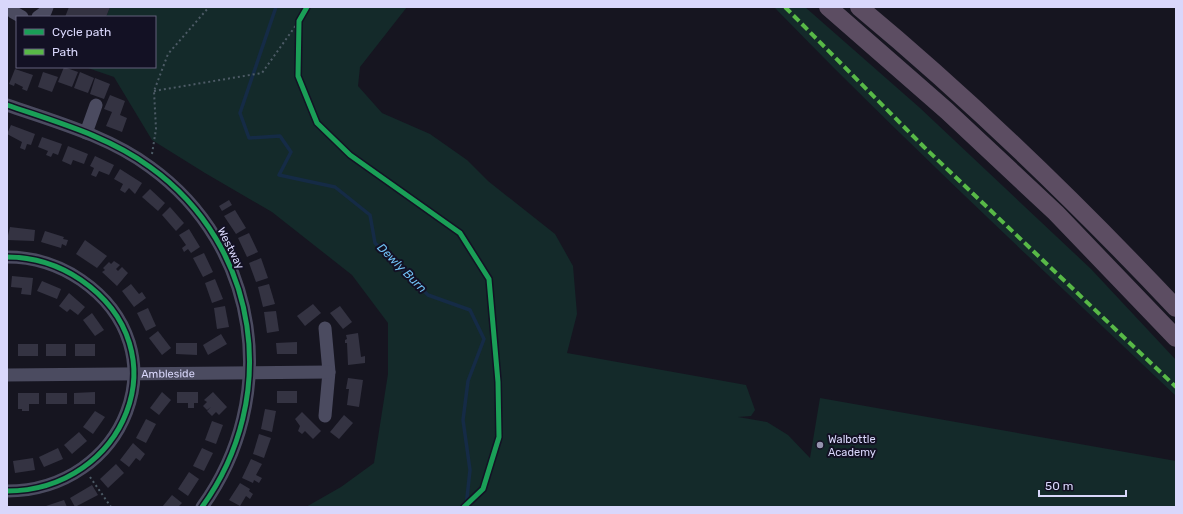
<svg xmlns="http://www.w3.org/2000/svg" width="1183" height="514" viewBox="0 0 1183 514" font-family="Rubik,sans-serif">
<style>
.green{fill:#142a2a}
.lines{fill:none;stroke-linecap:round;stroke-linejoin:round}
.stream{stroke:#152b46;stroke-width:3.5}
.building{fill:#343342}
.path{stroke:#4d5b66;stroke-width:2;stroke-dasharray:2 3;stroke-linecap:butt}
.minor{stroke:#4b4b60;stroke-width:13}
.highway{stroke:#5c4d62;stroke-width:18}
.quiet{stroke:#58b947;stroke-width:4;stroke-dasharray:8 4;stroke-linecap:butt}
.cycleway-casing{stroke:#131124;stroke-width:8}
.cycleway{stroke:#1a9f57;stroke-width:5}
.poi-dot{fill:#9593ae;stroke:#131124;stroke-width:1.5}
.labels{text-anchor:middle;stroke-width:4;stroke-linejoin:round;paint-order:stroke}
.street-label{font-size:11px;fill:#d9d7fb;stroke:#131124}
.poi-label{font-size:11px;fill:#d9d7fb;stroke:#131124;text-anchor:start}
.water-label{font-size:12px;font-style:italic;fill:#6fbff2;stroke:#131124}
</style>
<rect width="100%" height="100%" fill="#161520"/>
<g class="green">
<path d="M110,7H407L360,67L358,86L382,113L430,134L467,160L488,181L555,234L573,266L577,314L567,353L746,385L755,410L751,416L738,417L767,422L788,435L810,458L820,398L1176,461V507H306L341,487L374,463L388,374V323L352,275L272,212L205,173L152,140L114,77L85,67H155V17H106Z"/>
<path d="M774,7H805L920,108L1091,269L1176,360V396C1041,268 904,141 774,7Z"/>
</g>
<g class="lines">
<path class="stream" d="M276,7L240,113L249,138L280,136L291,152L279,175L335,187L370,215L375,243L428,295L470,310L484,339L468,381L463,420L470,470L466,507"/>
</g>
<g class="building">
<path d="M69,7H110L106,17H65Z"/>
<path d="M64,67L78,72L72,87L58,82Z"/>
<path d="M15,69L33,75L27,91L22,89L23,87L15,83L14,86L9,84Z"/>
<path d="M43,72L58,77L52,92L38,87Z"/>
<path d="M80,72L94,78L88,93L74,88Z"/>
<path d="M95,78L110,84L104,99L90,94Z"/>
<path d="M110,95L125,101L120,115L127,118L122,132L106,126L112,112L104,109Z"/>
<path d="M11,125L35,134L31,145L27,144L25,150L20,148L22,142L7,134Z"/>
<path d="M42,137L62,144L58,155L53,153L51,157L46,155L48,151L38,147Z"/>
<path d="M68,146L88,154L84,164L73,160L71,165L62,161Z"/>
<path d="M95,156L114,165L109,175L99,171L96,177L91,175L94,168L90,166Z"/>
<path d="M120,169L142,183L135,194L129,188L125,193L120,190L123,184L114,179Z"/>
<path d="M150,189L165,203L158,211L142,197Z"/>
<path d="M229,200L232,205L222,211L219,206Z"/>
<path d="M170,207L184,223L176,231L162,215Z"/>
<path d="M235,210L246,228L236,234L224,216Z"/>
<path d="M10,227L35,230L34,241L7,240Z"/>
<path d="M189,229L200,247L191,253L188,249L184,252L182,248L186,245L179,235Z"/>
<path d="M45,231L64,237L63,239L68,240L66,246L62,244L61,248L41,242Z"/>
<path d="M249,233L258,252L247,257L238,238Z"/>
<path d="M85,240L107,256L97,268L76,254Z"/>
<path d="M204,253L213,272L203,277L193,258Z"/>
<path d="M261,258L268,278L256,282L249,263Z"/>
<path d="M114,261L120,265L116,269L118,271L122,267L128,273L117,286L102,272L105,270L103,268L109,262L111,264Z"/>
<path d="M12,276L33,278L31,295L21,294L22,288L11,287Z"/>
<path d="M215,279L223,299L212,303L205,283Z"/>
<path d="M42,281L61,289L57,299L37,291Z"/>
<path d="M131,284L139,294L142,292L146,298L134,307L122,291Z"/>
<path d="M269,284L275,304L263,307L258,287Z"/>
<path d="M69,293L85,307L78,315L70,309L67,312L59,306Z"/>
<path d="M313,304L321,313L305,326L297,316Z"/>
<path d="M225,306L229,327L217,329L214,308Z"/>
<path d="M340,306L352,322L343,329L330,313Z"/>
<path d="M148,308L156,326L146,331L137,313Z"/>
<path d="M276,311L279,331L267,333L264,312Z"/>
<path d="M92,313L104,330L95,336L83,320Z"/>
<path d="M158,331L171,348L162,355L149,338Z"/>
<path d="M358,333L361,357L365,356V363L348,365L347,343H345V340L347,339L346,335Z"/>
<path d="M221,334L227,344L208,355L203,345Z"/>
<path d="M297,342V354H277L276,343Z"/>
<path d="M176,343H197V355L176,354Z"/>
<rect x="18" y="344" width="20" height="12"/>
<rect x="46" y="344" width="20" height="12"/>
<rect x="75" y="344" width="20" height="12"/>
<path d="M348,378L363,380L359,407L347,405L349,389H346Z"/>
<rect x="277" y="391" width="20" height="12"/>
<path d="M95,392V404H74V393Z"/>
<path d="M162,392L171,400L159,415L150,408Z"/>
<path d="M177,392H198V403H194V408H188V403H177Z"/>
<path d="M213,392L227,407L219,415L216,412L212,416L207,411L211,407L207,410L203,406L207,402L204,400Z"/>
<path d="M18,393H39V404H29V411H22V409H18Z"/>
<rect x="46" y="393" width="21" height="11"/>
<path d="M265,409L276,411L272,432L261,429Z"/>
<path d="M95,411L105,417L93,434L83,427Z"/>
<path d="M302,412L321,431L313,439L305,431L302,434L298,431L300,426L295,419Z"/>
<path d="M344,415L353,423L339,439L330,432Z"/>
<path d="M146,419L156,424L146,443L136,438Z"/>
<path d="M212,421L223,425L216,444L205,440Z"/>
<path d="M79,432L87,441L72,454L64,445Z"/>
<path d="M259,434L271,438L264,458L253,454Z"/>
<path d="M133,443L145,454L140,461L136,458L129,467L120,460Z"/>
<path d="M58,448L63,459L44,467L39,457Z"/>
<path d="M202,448L213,453L204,471L193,466Z"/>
<path d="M33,458L35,470L15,473L13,461Z"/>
<path d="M251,459L262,464L256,475L262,478L259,483L254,480L253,483L242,478Z"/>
<path d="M116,464L124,473L108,488L100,479Z"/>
<path d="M189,472L199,479L188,496L178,489Z"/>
<path d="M240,483L250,489L249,491L253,494L250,499L246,496L240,506L229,500Z"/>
<path d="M92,485L98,495L75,507L70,498Z"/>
<path d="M172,495L182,503L178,507H162Z"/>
<path d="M64,500L67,507H43Z"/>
</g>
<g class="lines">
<g class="path">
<path d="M154,91L262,73L299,21"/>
<path d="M152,154L156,129L154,91L168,54L209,7"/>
<path d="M90,477L111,507"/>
</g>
<g class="minor">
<path d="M9,7L13,12L22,17"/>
<path d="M38,17L45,12L47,7"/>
<path d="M7,105C56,122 108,136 150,167C260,246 281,398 202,507"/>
<path d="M86,133L96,105"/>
<path d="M7,257C34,257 59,265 81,280C184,351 124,491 7,491"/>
<path d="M325,328L329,372L325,416"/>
<path id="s1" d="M7,375L329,372"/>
</g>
<g class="highway">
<path d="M828,7L947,111L1056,213L1176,338"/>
<path d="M859,7C971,100 1076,202 1176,308"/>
</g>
<path class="quiet" d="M785,7L924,147L1176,387"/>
<defs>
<g id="cycleway">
<path d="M307,7L299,21L298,76L317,123L350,155L460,233L489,279L498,382L499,437L483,489L464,507"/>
<path d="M7,105C56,122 108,136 150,167C260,246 281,398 202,507"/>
<path d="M7,257C34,257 59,265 81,280C184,351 124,491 7,491"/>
</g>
</defs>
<use href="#cycleway" class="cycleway-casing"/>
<use href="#cycleway" class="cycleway"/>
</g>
<circle class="poi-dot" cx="820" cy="445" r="4"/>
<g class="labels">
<g class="street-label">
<text transform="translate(231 248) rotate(63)" y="4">Westway</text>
<text dy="4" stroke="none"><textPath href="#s1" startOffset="161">Ambleside</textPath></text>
</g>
<g class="poi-label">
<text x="828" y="443">Walbottle<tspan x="828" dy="13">Academy</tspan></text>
</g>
<g class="water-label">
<text transform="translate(402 268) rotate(45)" y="4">Dewly Burn</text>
</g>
</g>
<rect width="1183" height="514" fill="none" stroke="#d9d7fb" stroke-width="16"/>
<rect x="16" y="16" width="140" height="52" fill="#131124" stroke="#62607a"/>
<rect x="24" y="29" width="20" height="6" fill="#1a9f57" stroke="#62607a"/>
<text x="52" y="36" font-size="12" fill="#d9d7fb">Cycle path</text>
<rect x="24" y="49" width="20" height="6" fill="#58b947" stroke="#62607a"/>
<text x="52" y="56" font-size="12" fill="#d9d7fb">Path</text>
<path d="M1039 490v6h87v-6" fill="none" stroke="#d9d7fb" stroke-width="2"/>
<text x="1045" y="490" font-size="12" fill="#d9d7fb" stroke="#131124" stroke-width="3" paint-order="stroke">50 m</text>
</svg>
